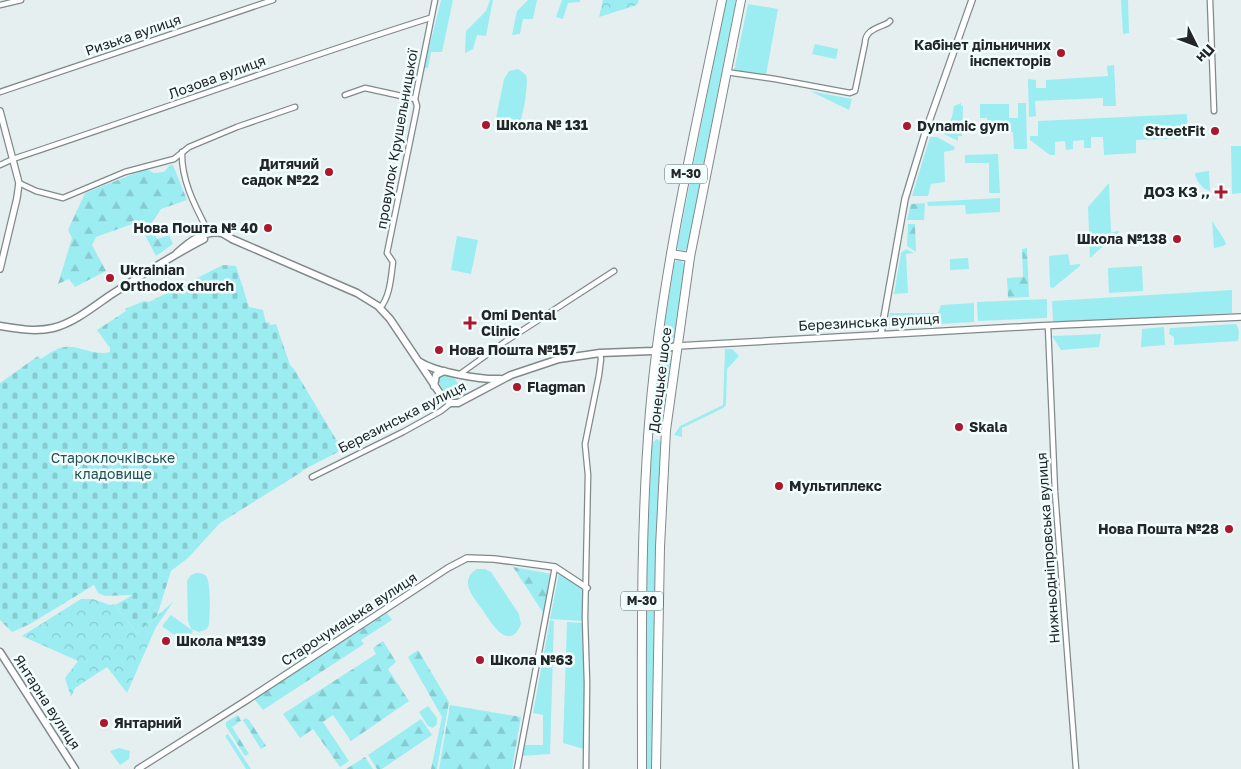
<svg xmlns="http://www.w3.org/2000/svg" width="1241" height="769" viewBox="0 0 1241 769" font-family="'Golos Text',sans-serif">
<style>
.grass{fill:#9cedf2}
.forest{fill:url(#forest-firs)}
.cemetery{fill:url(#cemetery-stones)}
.park{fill:url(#park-crowns)}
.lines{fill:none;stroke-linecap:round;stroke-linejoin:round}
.minor-casing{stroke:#808a8b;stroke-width:7}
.tertiary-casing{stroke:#808a8b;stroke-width:8}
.secondary-casing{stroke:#808a8b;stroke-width:9}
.trunk-casing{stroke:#808a8b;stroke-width:10}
.minor{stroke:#fff;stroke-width:4.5}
.tertiary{stroke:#fff;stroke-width:5.5}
.secondary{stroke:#fff;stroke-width:6}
.trunk{stroke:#fff;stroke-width:8}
.poi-dot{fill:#ac172d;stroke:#f2fdfd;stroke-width:2}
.labels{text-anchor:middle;stroke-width:5;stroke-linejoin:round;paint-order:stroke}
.shield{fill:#f2fdfd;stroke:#606666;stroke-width:1}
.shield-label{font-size:12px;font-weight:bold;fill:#222626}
.street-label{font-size:14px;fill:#222626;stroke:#f2fdfd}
.poi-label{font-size:14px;font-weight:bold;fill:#222626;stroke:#f2fdfd;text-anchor:start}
.park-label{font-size:14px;fill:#235154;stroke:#f2fdfd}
</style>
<defs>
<pattern id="forest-firs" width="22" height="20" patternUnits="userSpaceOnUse" patternTransform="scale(1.25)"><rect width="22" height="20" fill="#9cedf2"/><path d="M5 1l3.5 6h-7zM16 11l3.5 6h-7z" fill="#86cbcf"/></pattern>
<pattern id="cemetery-stones" width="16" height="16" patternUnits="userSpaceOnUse" patternTransform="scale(1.25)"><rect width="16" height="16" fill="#9cedf2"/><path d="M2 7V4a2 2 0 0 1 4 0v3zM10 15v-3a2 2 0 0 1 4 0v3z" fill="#86cbcf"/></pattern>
<pattern id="park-crowns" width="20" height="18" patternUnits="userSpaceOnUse" patternTransform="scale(1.25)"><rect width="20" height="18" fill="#9cedf2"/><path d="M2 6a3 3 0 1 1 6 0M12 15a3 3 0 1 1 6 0" fill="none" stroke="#86cbcf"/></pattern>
</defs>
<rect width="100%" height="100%" fill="#e5eff0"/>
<g class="grass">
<path d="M441,0H453L442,52H431L428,68H424Z"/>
<path d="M490,0H493L486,36L477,35L473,49L465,53L466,31L486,11Z"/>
<path d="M528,0H537L533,19H523L520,34L512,35L517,11Z"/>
<path d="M562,0H580V2L568,3L563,19L556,17Z"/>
<path d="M726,0H736L687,249L684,251L679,250L677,248Z"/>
<path d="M1121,0H1128L1129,33L1123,34Z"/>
<path d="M748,4L778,9L766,75L734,71Z"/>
<path d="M815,44L838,49L836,59L812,54Z"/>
<path d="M1114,65L1116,106H1103V98L1035,101L1036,116L1029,117L1028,79L1036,80V88H1046V80L1108,76L1107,66Z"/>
<path d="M518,69L526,75C529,82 523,119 518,126C510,135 499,128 496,118L504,79L509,71Z"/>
<path d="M810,91L852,99L849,110Z"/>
<path d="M961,103V106H963L962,136H958V141L944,134L952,117L954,106Z"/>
<path d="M1018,103H1026L1027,149H1014L1013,132H988L987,118H980V104H1009V118H1018Z"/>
<path d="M1187,114L1188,138L1136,140V153L1104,155L1103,137H1091V148H1084V140L1073,141V149L1066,150L1065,141L1055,142V155H1050L1030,140V136H1038V121Z"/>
<path d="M930,137H937L955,147L954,150L944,152L945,182L931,184L928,196H912Z"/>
<path d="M1231,146H1241V193L1232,194Z"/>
<path d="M998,154L1000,193H989V163H965V155Z"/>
<path d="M1209,171L1210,191C1202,189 1196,181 1195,173Z"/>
<path d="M1109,183L1111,233L1118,231L1119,232L1090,258L1088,207Z"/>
<path d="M1000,198V212L966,214L965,205L928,206L927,202Z"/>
<path d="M1212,221L1225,241L1226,244L1223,246L1214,248Z"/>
<path d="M457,236L478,240L471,274L451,270Z"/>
<path d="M906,249L914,253L906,254L908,293L894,294L901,253Z"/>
<path d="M1068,254L1070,265L1080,264V266L1053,288L1050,287L1049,256Z"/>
<path d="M968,258L969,269L950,270V259Z"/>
<path d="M679,260L683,262L684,266L674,338L668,341L663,337L674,264L676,261Z"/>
<path d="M1142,266L1143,291L1109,293L1108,268Z"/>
<path d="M1232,290V313L1059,322L1053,321L1052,301Z"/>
<path d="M1047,299V318L978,321L977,302Z"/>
<path d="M974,303V322L887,327L890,313H938L941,305Z"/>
<path d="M1235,324L1237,325L1239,332L1238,341L1174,345V337L1169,334L1170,328Z"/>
<path d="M1164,327L1165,345L1141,347L1142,329Z"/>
<path d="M1101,334L1099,347L1061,350L1052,336Z"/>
<path d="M725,349H732L739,356L727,369L726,405L723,408L682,428V437L674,435L680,426L723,405Z"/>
<path d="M666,354L669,356L671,360L664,424L659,428L655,427L654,424L660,359L662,356Z"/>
<path d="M441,375L454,378L466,394L455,399L448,397L437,380Z"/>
<path d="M657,439L662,442L654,769H646V574L652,447L653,442Z"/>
<path d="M477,569H485L491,572L519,614L521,624C509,654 490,621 482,609C477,602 467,591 468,581C469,575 472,572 477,569Z"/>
<path d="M195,573C199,573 203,573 206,576C211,582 210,615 209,624L207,629L199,632L191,629L188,621L187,581L190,576Z"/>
<path d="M559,573L584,591L582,621L550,619Z"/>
<path d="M171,615L193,631L185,643L162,626Z"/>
<path d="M550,620L554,621L550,754L522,756L525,745H543V715L533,713Z"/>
<path d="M567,622L584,623V749L563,743Z"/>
<path d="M428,706L437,718V724L433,728L428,726L419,712Z"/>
<path d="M119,748L130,751L129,759L120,765L110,751Z"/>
</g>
<g class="forest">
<path d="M170,165H173L187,200L161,209L151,224L157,239L169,235L173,244L156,256L138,222L96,237L92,245L106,271L75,287L69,279L58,284L72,238L68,230L85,193L146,169L154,173L164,172Z"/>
<path d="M925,203L924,220H907L911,204Z"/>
<path d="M908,224H915L916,252L907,246Z"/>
<path d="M1027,248L1029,297L1008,298L1007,278L1023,277L1022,249Z"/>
<path d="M513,567L552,574L544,614Z"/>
<path d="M387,613L392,620L361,640L364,644L263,710L254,699Z"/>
<path d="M383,641L396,662L388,669L409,701L351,741L333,715L323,722L349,761L340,767L313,729L300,738L283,714L376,654L373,648Z"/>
<path d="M418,650L449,702L437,769H431L442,717L408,657Z"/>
<path d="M450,705L521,717L512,769H439Z"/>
<path d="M238,715L241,721L232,727L249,754L245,756L226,726V722Z"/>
<path d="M246,718L249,720L266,746L261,749L243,720Z"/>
<path d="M421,719L432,735L382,769H377L368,755Z"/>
<path d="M228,734L251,769H246L225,736Z"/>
<path d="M365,757L373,769H346Z"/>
</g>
<path class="cemetery" d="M223,265L236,266L249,307L263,310L266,323L269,322L270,325L276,324L290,365L294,369L340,446L338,452L303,470L300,473L220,523L188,558L171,571L157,616L137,633L115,605L133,595L105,596L98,593L94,585L30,624L12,632L0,620V383L38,356L41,359C48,354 56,348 65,347C79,345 93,356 110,352V348L97,330L126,311L125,309L144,301L149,302Z"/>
<g class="park">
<path d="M603,0H639L637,5L599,17Z"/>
<path d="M81,599H93L110,605L114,604L137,633L173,602L156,627L127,693L107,667L75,688L71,697L65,678L78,661L22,636Z"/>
</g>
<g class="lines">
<defs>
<g id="minor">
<path d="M1210,0L1214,111"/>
<path d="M0,5L21,0"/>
<path d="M726,72L775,79L850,93L855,91L865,43C865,30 878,28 888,23L890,21"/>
<path d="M0,92L273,0"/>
<path d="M345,95L365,88L415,99"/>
<path d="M182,152C181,181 196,208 209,233"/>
<path d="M0,165L13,159C152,113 290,62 430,18"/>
<path d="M19,183L36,191L63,198L125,172L174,159L189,147L237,127L295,107"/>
<path d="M380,308C390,297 391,277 393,262L387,253L416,112L417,106L415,99L435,0"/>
<path d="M1048,326L1055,492L1076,769"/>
<path d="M460,374L506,341L614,271"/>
<path d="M312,477L403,432L441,411L451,403"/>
<path d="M517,769L555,567"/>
<path d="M586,769L587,683L585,618L588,475L585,444L599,375L601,359L600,353"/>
</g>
<g id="tertiary">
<path d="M0,111L19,183L17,198L0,269"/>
<path d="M881,334L905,199L926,130L972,0"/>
<path d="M677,346L1037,326L1241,317"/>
<path d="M138,769L247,700L448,568L467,558L494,559L555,567L587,588"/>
</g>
<g id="secondary">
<path d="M177,253C190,241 204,230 222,233L232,239L357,293L378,306L390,319L443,398L451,403H458L511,375L559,359L600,353L652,351L677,346"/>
<path d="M0,326C17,329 36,332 53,328C73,323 92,308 109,296C140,276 171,256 204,239"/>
<path d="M420,362C435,372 482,380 500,379"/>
<path d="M434,386L436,375L444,371"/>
<path d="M0,652L75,769"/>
</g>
<g id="trunk">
<path d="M671,254L690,257"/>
<path d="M642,769C642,650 640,530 650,411C662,272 694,136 722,0"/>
<path d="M656,769L660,547L666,430L690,257L741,0"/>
</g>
</defs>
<use href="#minor" class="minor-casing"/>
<use href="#tertiary" class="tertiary-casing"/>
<use href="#secondary" class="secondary-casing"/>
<use href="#trunk" class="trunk-casing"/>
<use href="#minor" class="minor"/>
<use href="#tertiary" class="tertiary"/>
<use href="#secondary" class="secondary"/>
<use href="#trunk" class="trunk"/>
</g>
<g class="poi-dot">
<circle cx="1061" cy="53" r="5"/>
<circle cx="486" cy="125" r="5"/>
<circle cx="907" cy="126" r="5"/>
<circle cx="1215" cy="131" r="5"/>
<circle cx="329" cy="172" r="5"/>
<path d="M1218.5 184.5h5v5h5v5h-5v5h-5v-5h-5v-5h5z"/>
<circle cx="268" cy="228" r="5"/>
<circle cx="1177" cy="239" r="5"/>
<circle cx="110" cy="278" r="5"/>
<path d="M467.5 315.5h5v5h5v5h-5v5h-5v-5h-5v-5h5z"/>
<circle cx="439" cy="350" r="5"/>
<circle cx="517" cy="387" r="5"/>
<circle cx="959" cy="427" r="5"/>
<circle cx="779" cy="486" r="5"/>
<circle cx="1229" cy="529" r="5"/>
<circle cx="166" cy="641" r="5"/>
<circle cx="480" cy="660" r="5"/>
<circle cx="104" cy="723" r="5"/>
</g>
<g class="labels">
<g class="shield">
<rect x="665" y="164.5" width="42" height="19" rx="4"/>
<rect x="621" y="591.5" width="42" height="19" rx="4"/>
</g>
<g class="shield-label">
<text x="686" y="178">М-30</text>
<text x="642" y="605">М-30</text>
</g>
<g class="street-label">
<text transform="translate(133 35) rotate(-19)" y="5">Ризька вулиця</text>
<text transform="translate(217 77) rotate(-20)" y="5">Лозова вулиця</text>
<text transform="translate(397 139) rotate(-80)" y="5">провулок Крушельницької</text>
<text transform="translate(869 322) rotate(-3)" y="5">Березинська вулиця</text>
<text transform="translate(660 380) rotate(-83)" y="5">Донецьке шосе</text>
<text transform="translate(402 417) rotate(-27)" y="5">Березинська вулиця</text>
<text transform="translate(1048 548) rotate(-94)" y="5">Нижньодніпровська вулиця</text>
<text transform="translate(349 619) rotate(-33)" y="5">Старочумацька вулиця</text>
<text transform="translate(47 702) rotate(57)" y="5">Янтарна вулиця</text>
</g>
<g class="poi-label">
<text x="1051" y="50" text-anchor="end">Кабінет дільничних<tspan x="1051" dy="16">інспекторів</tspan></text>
<text x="496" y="130">Школа № 131</text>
<text x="917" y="131">Dynamic gym</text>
<text x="1205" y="136" text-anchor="end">StreetFit</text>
<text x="319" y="169" text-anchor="end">Дитячий<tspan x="319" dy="16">садок №22</tspan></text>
<text x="1210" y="197" text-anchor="end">ДОЗ КЗ ,,</text>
<text x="258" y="233" text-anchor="end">Нова Пошта № 40</text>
<text x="1167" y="244" text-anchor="end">Школа №138</text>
<text x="120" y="275">Ukrainian<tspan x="120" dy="16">Orthodox church</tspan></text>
<text x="481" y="320">Omi Dental<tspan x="481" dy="16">Clinic</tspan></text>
<text x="449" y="355">Нова Пошта №157</text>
<text x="527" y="392">Flagman</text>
<text x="969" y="432">Skala</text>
<text x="789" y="491">Мультиплекс</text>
<text x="1219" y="534" text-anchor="end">Нова Пошта №28</text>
<text x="176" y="646">Школа №139</text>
<text x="490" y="665">Школа №63</text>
<text x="114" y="728">Янтарний</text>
</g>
<g class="park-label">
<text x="113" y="463">Староклочківське<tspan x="113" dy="16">кладовище</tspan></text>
</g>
</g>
<g transform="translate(1196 45) rotate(132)" stroke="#f2fdfd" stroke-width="4" paint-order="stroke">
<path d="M0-4L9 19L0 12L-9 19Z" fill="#222626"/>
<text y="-8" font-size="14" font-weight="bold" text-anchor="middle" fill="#222626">Пн</text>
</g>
</svg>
